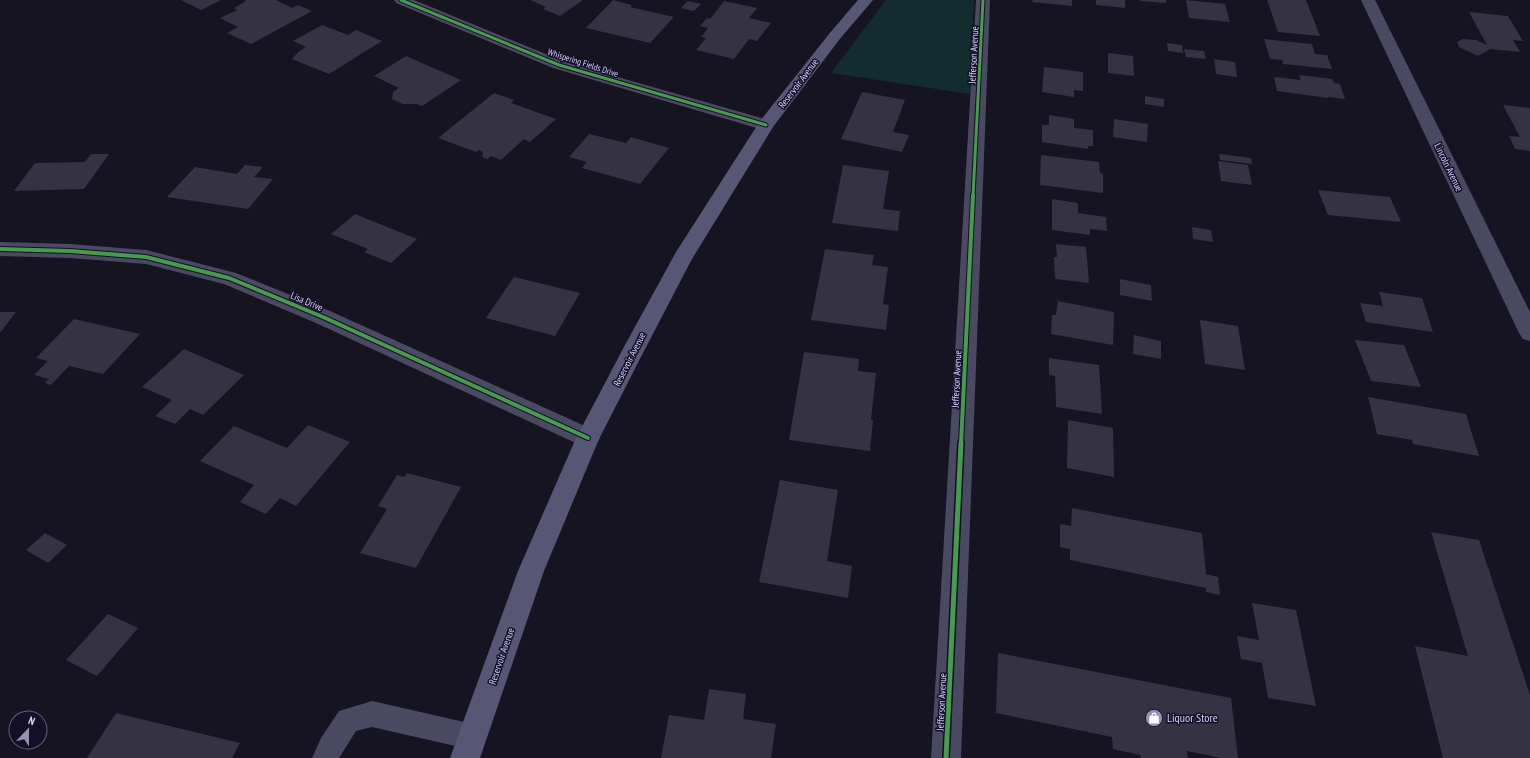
<svg xmlns="http://www.w3.org/2000/svg" width="1530" height="758" viewBox="0 0 1530 758" font-family="'PT Sans Narrow',sans-serif">
<style>
.green{fill:#132c2d}
.building{fill:#343243}
.lines{fill:none;stroke-linecap:round;stroke-linejoin:round}
.service{fill:#4a4962;fill-rule:evenodd}
.minor{fill:#4a4962;fill-rule:evenodd}
.secondary{fill:#575674;fill-rule:evenodd}
.cycleway-far2-casing{stroke:#130f26;stroke-width:5}
.cycleway-far1-casing{stroke:#130f26;stroke-width:6}
.cycleway-casing{stroke:#130f26;stroke-width:8}
.cycleway-far2{stroke:#469c4c;stroke-width:3}
.cycleway-far1{stroke:#469c4c;stroke-width:4}
.cycleway{stroke:#469c4c;stroke-width:5}
.labels{text-anchor:middle;stroke-width:3;stroke-linejoin:round;paint-order:stroke}
.far-street-label{font-size:9px;fill:#d9d4ff;stroke:#130f26}
.street-label{font-size:10px;fill:#d9d4ff;stroke:#130f26}
.near-poi-label{font-size:12px;fill:#d9d4ff;stroke:#130f26;text-anchor:start}
</style>
<rect width="100%" height="100%" fill="#161421"/>
<path class="green" d="M886,0H974L970,94L831,73Z"/>
<g class="building">
<path d="M181,0H221L201,10Z"/>
<path d="M244,0H276L292,8L298,5L312,11L251,44L227,33L238,27L220,18L237,10L234,8L246,1Z"/>
<path d="M530,0H583L560,16L543,9L546,7Z"/>
<path d="M613,0L632,5L630,7L674,17L650,43L586,28Z"/>
<path d="M1033,0H1072V6L1032,2Z"/>
<path d="M1096,0H1125V8L1096,5Z"/>
<path d="M1140,0H1166V3L1140,1Z"/>
<path d="M1186,0L1225,4L1230,22L1189,18Z"/>
<path d="M1267,0H1306L1320,36L1278,32Z"/>
<path d="M688,1L701,4L694,11L681,8Z"/>
<path d="M724,1L757,8L749,18L771,23L757,41L749,39L734,59L696,50L706,38L701,37L708,28L700,26L707,18L710,19Z"/>
<path d="M1469,12L1508,16L1523,41L1513,40L1520,52L1490,49L1478,56L1459,47L1457,42L1463,39L1476,40L1487,45Z"/>
<path d="M322,25L348,35L356,30L382,41L329,74L292,59L298,52L306,47L293,41Z"/>
<path d="M1264,39L1312,44L1315,54L1327,55L1332,69L1283,64L1282,60L1270,59Z"/>
<path d="M1167,43L1182,45L1183,53L1168,51Z"/>
<path d="M1184,49L1204,51L1206,59L1186,57Z"/>
<path d="M1108,53L1133,56L1134,76L1108,73Z"/>
<path d="M406,56L461,80L422,106L417,104H403L392,99L393,92L399,88L374,76Z"/>
<path d="M1214,59L1235,62L1237,77L1216,74Z"/>
<path d="M1044,67L1083,72V91L1074,90V97L1042,92Z"/>
<path d="M1299,75L1332,79L1334,83L1340,84L1345,99L1328,97V98L1277,91L1274,77L1301,80Z"/>
<path d="M862,92L905,100L893,132L909,135L902,152L841,139Z"/>
<path d="M494,93L514,100L511,103L556,119L530,142L524,139L501,160L491,156L488,159L482,157L483,152L479,150L476,152L438,138Z"/>
<path d="M1145,96L1164,99V107L1145,104Z"/>
<path d="M1503,105L1530,108V151L1515,149L1509,136L1520,137Z"/>
<path d="M1049,115L1074,119V128L1093,130V146H1088V149L1042,142V125H1049Z"/>
<path d="M1114,119L1148,124L1147,142L1113,137Z"/>
<path d="M589,134L626,143L631,137L669,148L640,184L582,168L587,162L569,157Z"/>
<path d="M91,154H109L84,189L14,191L35,163L85,162Z"/>
<path d="M1219,154L1251,158L1252,164L1220,160Z"/>
<path d="M1041,155L1099,162L1100,173L1103,174V193L1040,185Z"/>
<path d="M1218,161L1248,165L1252,185L1221,181Z"/>
<path d="M245,165L263,167L254,177L273,179L248,209L167,197L195,167L237,174Z"/>
<path d="M843,165L889,171L883,209L900,211L898,231L832,223Z"/>
<path d="M1318,190L1390,197L1401,222L1328,215Z"/>
<path d="M1052,199L1078,203V213L1106,217L1107,231L1090,229V235L1052,230Z"/>
<path d="M355,214L417,239L391,263L364,252L368,249L331,234Z"/>
<path d="M1192,227L1211,230L1213,242L1193,239Z"/>
<path d="M1056,244L1086,247L1089,283L1055,279L1054,257H1057Z"/>
<path d="M825,249L874,255L872,265L888,267L883,304L889,305L886,330L811,320Z"/>
<path d="M514,277L580,293L555,336L486,318Z"/>
<path d="M1120,279L1151,285L1152,301L1120,295Z"/>
<path d="M1379,292L1422,298L1433,332L1366,322L1360,303L1383,306Z"/>
<path d="M1058,301L1114,312L1113,345L1051,334L1052,315H1056Z"/>
<path d="M0,312H16L0,333Z"/>
<path d="M74,319L140,334L103,374L69,366L51,385L45,383L49,379L34,375L48,361L36,358Z"/>
<path d="M1200,320L1238,326L1245,370L1205,364Z"/>
<path d="M1134,335L1161,341V359L1133,354Z"/>
<path d="M1355,340L1404,345L1421,387L1371,381Z"/>
<path d="M184,349L244,375L203,415L190,409L175,424L155,416L172,400L142,387Z"/>
<path d="M804,352L859,359L858,371L876,373L871,420H873L870,451L789,440Z"/>
<path d="M1049,358L1099,365L1102,414L1056,407L1055,376L1049,375Z"/>
<path d="M1368,397L1466,414L1479,456L1413,444L1412,440L1377,434Z"/>
<path d="M1068,420L1113,428L1114,477L1067,468Z"/>
<path d="M308,425L350,442L296,506L280,498L266,514L240,502L254,485L200,461L234,426L287,448Z"/>
<path d="M407,473L461,487L416,568L360,553L387,509L378,506L397,475L404,477Z"/>
<path d="M780,480L838,490L827,561L852,566L848,598L759,582Z"/>
<path d="M1072,508L1202,533L1206,574L1218,577L1220,595L1206,592V588L1070,560V549L1060,547V524L1071,526Z"/>
<path d="M1431,532L1479,540L1530,695V758H1443L1415,646L1468,656Z"/>
<path d="M45,533L67,545L48,563L26,550Z"/>
<path d="M1252,603L1296,610L1316,706L1268,698L1262,663L1241,659L1237,636L1259,640Z"/>
<path d="M108,614L138,628L97,676L66,660Z"/>
<path d="M998,653L1231,698L1238,758H1221L1187,751L1188,758H1141L1140,755L1113,749L1112,737L996,713Z"/>
<path d="M709,689L746,694L743,719L776,724L771,758H661L669,715L704,720Z"/>
<path d="M116,713L240,743L232,758H87Z"/>
</g>
<g class="lines">
<path class="service" d="M372,701L473,724L482,728L486,737L482,746L473,750L372,727L356,731L339,758H312L321,738L339,711Z"/>
<g class="minor">
<path d="M394,0H414L565,62L772,121L774,125L772,129L766,130L760,129L553,68L396,3Z"/>
<path d="M976,0H990L961,758H931Z"/>
<path d="M1361,0H1375L1530,312V341L1523,339L1519,333Z"/>
<path d="M0,242L70,244L146,250L236,273L330,311L596,431L600,438L596,445L588,448L580,445L316,323L224,284L146,264L70,258L0,256Z"/>
</g>
<path class="secondary" d="M858,0H873L839,40L773,127L692,259L644,351L599,439L544,571L480,758H450L518,571L576,438L625,345L676,252L760,121L829,34Z"/>
<defs>
<g id="cycleway-far2">
<path d="M401,0L559,65L766,125"/>
<path d="M973,196L983,0"/>
</g>
<g id="cycleway-far1">
<path d="M0,249L70,251L146,257L229,278L323,317L588,438"/>
<path d="M961,444L973,195"/>
</g>
<path id="cycleway" d="M946,758L961,443"/>
</defs>
<use href="#cycleway-far2" class="cycleway-far2-casing"/>
<use href="#cycleway-far1" class="cycleway-far1-casing"/>
<use href="#cycleway" class="cycleway-casing"/>
<use href="#cycleway-far2" class="cycleway-far2"/>
<use href="#cycleway-far1" class="cycleway-far1"/>
<use href="#cycleway" class="cycleway"/>
</g>
<defs>
<symbol id="shop-disc" viewBox="-11 -11 22 22"><circle r="9.5" fill="#9591b1" stroke="#130f26"/><path d="M-5-2.5h2.3a2.7 3.5 0 0 1 5.4 0H5L5.5 6h-11ZM-1.5-2.5h3a1.5 2.3 0 0 0-3 0Z" fill="#fff"/></symbol>
</defs>
<g fill-rule="evenodd">
<use href="#shop-disc" x="1144" y="708" width="20" height="20"/>
</g>
<g class="labels">
<g class="far-street-label">
<text transform="translate(583 63) rotate(18)" y="3">Whispering Fields Drive</text>
</g>
<g class="street-label">
<text transform="translate(973 55) rotate(-87)" y="4">Jefferson Avenue</text>
<text transform="translate(798 83) rotate(-53)" y="4">Reservoir Avenue</text>
<text transform="translate(1449 167) rotate(64)" y="4">Lincoln Avenue</text>
<text transform="translate(307 301) rotate(23)" y="4">Lisa Drive</text>
<text transform="translate(629 359) rotate(-63)" y="4">Reservoir Avenue</text>
<text transform="translate(956 379) rotate(-87)" y="4">Jefferson Avenue</text>
<text transform="translate(501 656) rotate(-71)" y="4">Reservoir Avenue</text>
<text transform="translate(941 702) rotate(-87)" y="4">Jefferson Avenue</text>
</g>
<g class="near-poi-label">
<text x="1167" y="722">Liquor Store</text>
</g>
</g>
<g transform="translate(28 730) rotate(22)"><circle r="19" fill="#130f26" stroke="#625e7d"/>
<path d="M0-3L7 15L0 10L-7 15Z" fill="#9591b1"/>
<text y="-6" font-size="11" font-weight="bold" text-anchor="middle" fill="#d9d4ff">N</text>
</g>
</svg>
